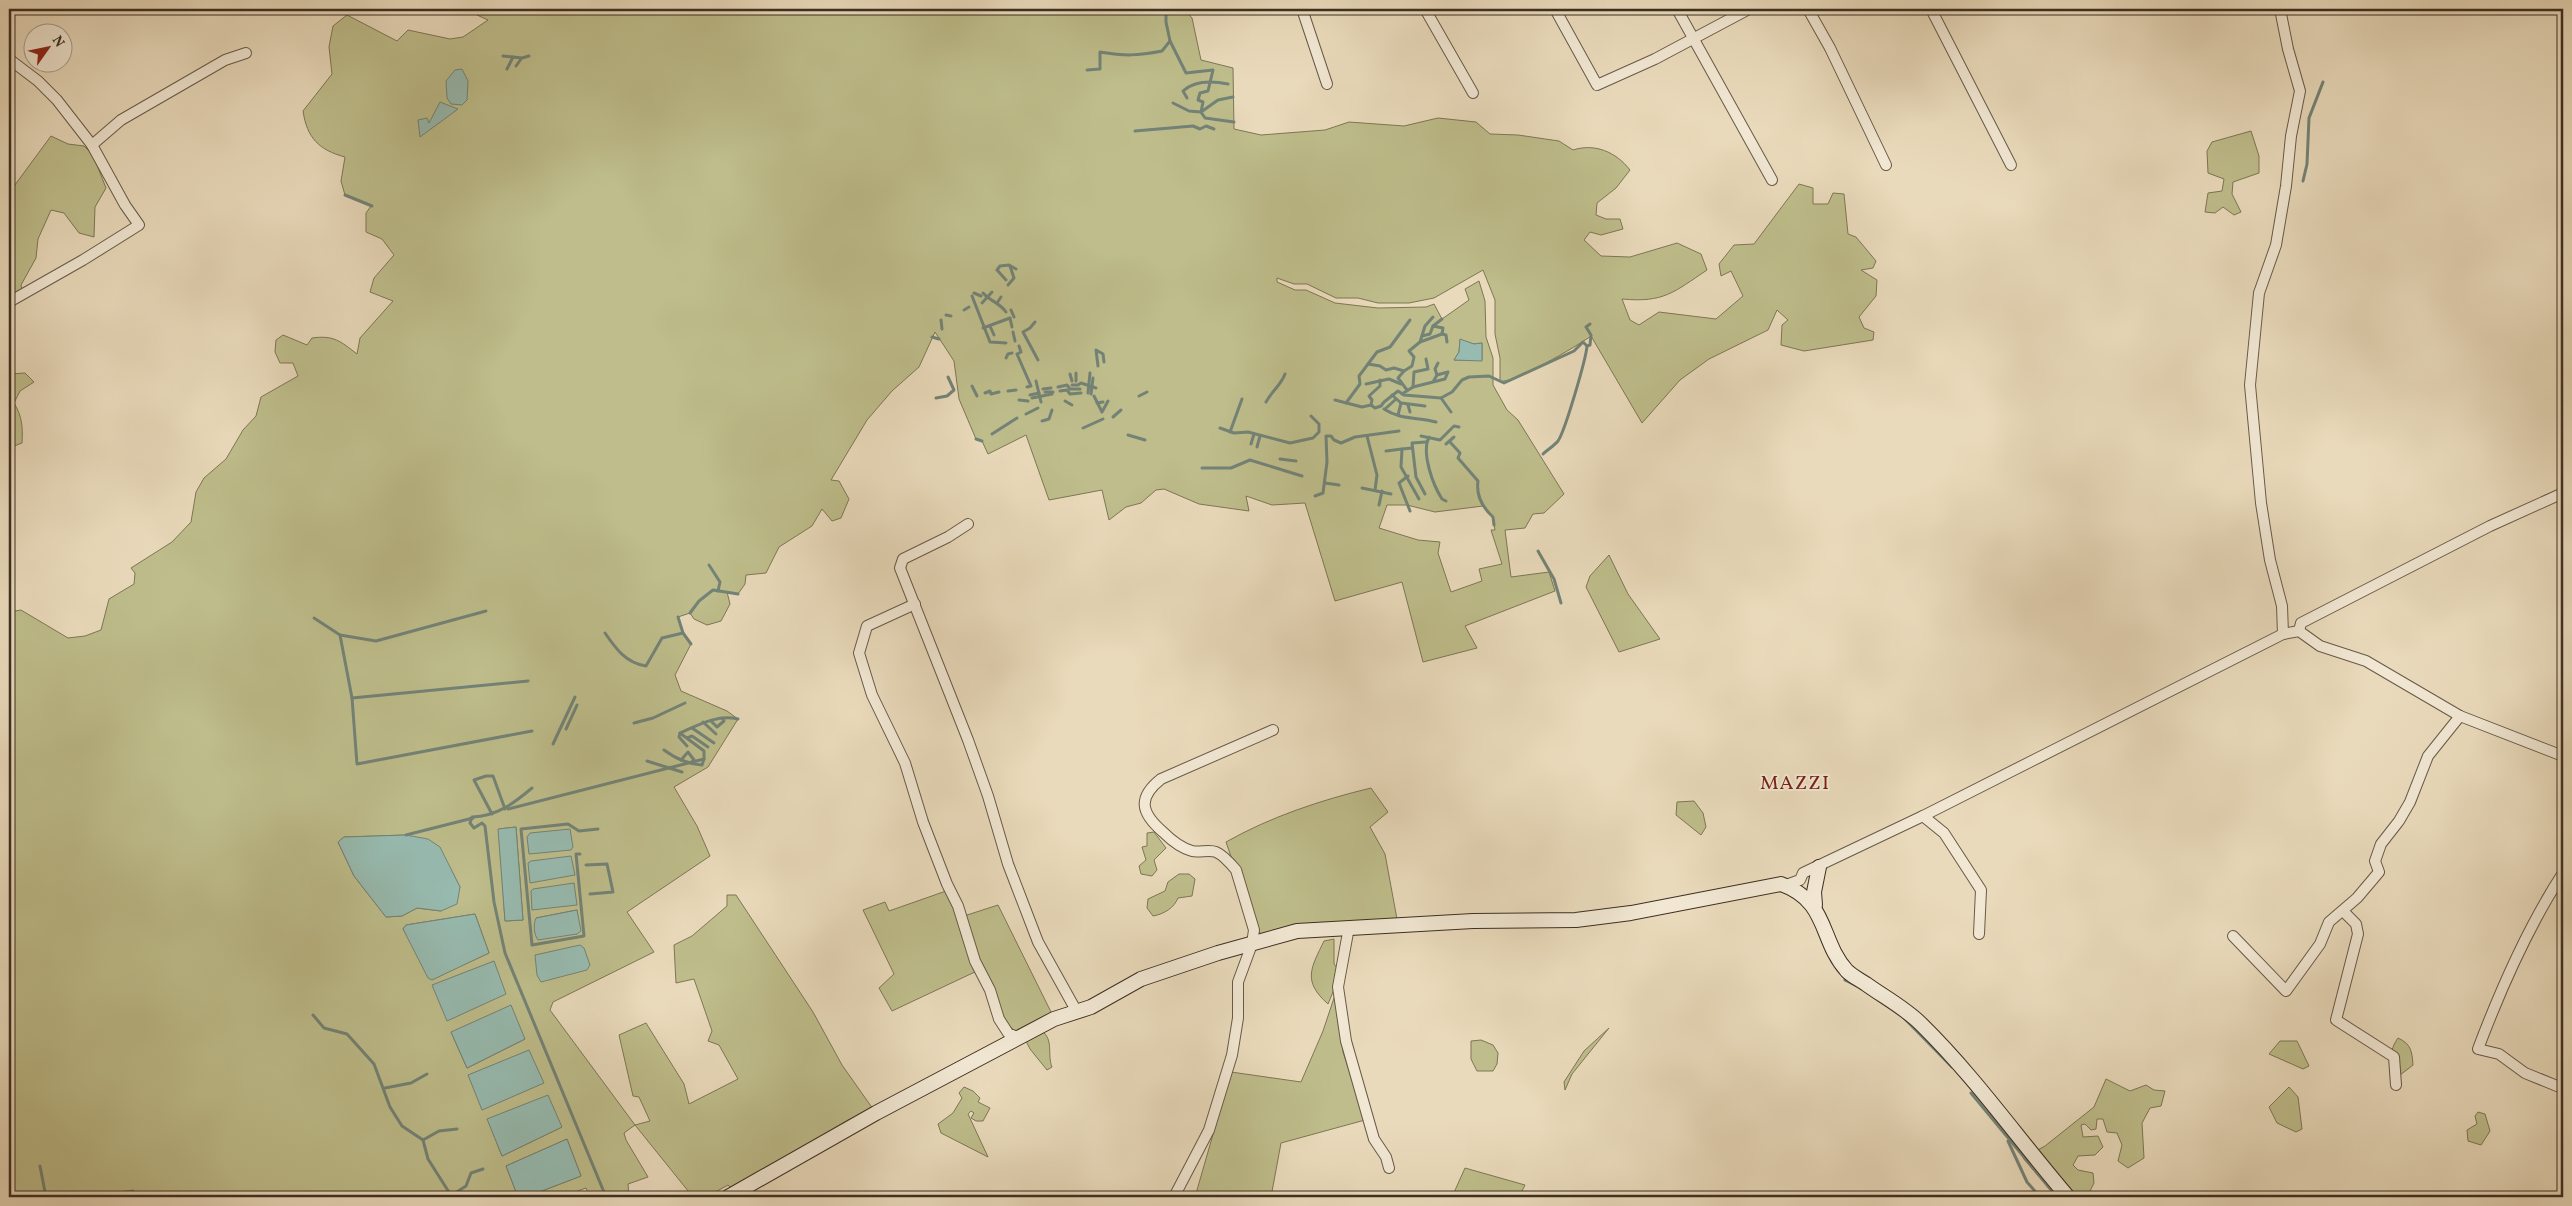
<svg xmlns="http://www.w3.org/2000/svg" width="2572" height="1206" viewBox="0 0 2572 1206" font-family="Vollkorn,serif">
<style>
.green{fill:#bebd8b;stroke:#7e7656;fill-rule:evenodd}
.water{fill:#97bbb0;stroke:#738377}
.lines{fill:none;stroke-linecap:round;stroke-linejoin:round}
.stream{stroke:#738377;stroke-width:3}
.street-casing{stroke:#685a48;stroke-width:12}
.secondary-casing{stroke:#3d2f22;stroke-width:16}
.street{stroke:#f1e7d3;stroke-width:10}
.secondary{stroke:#f1e7d3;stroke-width:14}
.labels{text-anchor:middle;stroke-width:4;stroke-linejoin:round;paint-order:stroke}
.quarter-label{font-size:20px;letter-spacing:1px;fill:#7a1f14;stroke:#f1e7d3}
</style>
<rect width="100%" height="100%" fill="#e9dabb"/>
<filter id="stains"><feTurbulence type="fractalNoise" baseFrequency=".004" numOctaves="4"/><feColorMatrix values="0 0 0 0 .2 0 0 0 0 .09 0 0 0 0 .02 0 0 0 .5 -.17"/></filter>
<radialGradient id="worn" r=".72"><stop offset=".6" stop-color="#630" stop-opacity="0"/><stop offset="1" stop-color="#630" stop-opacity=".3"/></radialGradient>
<g class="green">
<path d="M480,9H1184L1192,18L1201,60L1233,68L1234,129L1261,135L1325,130L1349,122L1404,126L1438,118L1476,122L1490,134L1518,135L1559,141L1573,150C1595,143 1616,152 1630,170L1616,188L1597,203L1596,215L1606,219H1620L1623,229L1601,235L1590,232L1584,240L1601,256L1630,257L1677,243L1701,254L1707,270C1674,292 1664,303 1622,299L1630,320L1639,325L1659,312L1716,319L1743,296L1731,271L1721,276L1719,264L1734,245L1754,244L1799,184L1813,188V204H1828L1833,193L1844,194L1848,234L1856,237L1876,261L1873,268L1861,270L1877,280L1876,296L1859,317L1864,328L1874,332L1873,340L1804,351L1781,345L1782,325L1788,320L1777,310L1768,330L1709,359L1680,380L1642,423L1591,336C1579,345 1511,385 1500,381V358L1495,334V300L1483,270L1434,298L1409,303H1378L1358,298H1336L1307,284H1294L1277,278V282L1295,290H1306L1335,303L1378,308L1426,307L1434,304L1442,319L1469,300L1465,289L1479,281L1485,301L1486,337L1493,358V385L1507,410L1518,420L1564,494L1544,513L1533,514L1525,528L1505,530L1511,577L1549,572L1555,591L1465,626L1477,648L1423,662L1402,582L1335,601L1305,503L1272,505L1246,496L1249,511L1199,504L1164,489L1156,490L1141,503L1126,507L1109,520L1102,490L1049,500L1026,435L988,454L982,441L976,439L959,399L954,361L935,332L919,367L892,391L867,420L831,480L839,481L849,499L841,518L832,521L822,509L812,526L779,547L766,573L746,575L745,584L738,594L727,592L730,604L721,621L707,625L694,619L690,613L678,617L683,633L691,644L675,675L681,691L727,711L738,719L708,767L674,787L697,826L710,856L627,912L654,952L553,1002L550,1010L635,1125L650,1121L639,1097L633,1096L619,1035L646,1023L684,1084L689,1104L738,1079L719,1045L708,1041L712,1031L694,979L676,983L674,945L692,936L727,906V895H736L813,1012L842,1065L873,1109L848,1120L732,1189L728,1185L706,1197H693L635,1125L624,1133L626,1140L648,1177L628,1184L629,1197H590L586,1188L561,1197H526L581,1176L567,1139L506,1166L518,1197H9V612L21,610L68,638L85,636L101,630L109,599L134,584L135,573L131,568L172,542L191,522L196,492L204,478L226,459L243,430L256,416L261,397L298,376L293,363H280L275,352L276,340L283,335L307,345L312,338C334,335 340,341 357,354L360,338L393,301L370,292L374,278L394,255L382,239L366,232V213L371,206L345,195L341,181L345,157C319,150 307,138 303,111L332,74L329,47L333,26L347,15L397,41L408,30L450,39L463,37L488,20L477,15ZM1460,340L1474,344L1482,343V360H1454L1459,352ZM1387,505H1407L1435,512L1483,506L1493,517L1495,530H1491L1502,564L1479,569L1482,581L1451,592L1438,553L1440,542L1418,540L1379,528ZM516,827L523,920L505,921L499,829ZM406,835L450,868L460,887L441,911L417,908L402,916L386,917L354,876L338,842L344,837ZM577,910V934L536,918ZM475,914L489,953L432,979L403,929L406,925ZM451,1032L525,1039L467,1068ZM488,1119L562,1127L502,1156Z"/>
<path d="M2251,131L2259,156V173L2233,182L2232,194L2241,212L2234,215L2223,207L2215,213L2205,212L2208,193L2222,191L2224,179L2208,173L2207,151L2212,142Z"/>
<path d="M51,136L68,144L84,146L93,155L106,188L95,207L94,237L79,233L64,213L51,210L38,239L36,258L21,285L23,295L9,293V193Z"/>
<path d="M25,373L34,382L20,391L14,403C22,416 23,427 22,443L9,448V374Z"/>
<path d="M1609,555L1628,594L1660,639L1619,652L1586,587L1590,576Z"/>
<path d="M1371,788L1388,812L1370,827L1385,854L1397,919L1263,934L1257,932L1226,842C1270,817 1321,800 1371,788Z"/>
<path d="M1694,801L1703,813L1706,827L1701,835L1676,815L1677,802Z"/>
<path d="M1154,832L1166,848L1154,860L1157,870L1152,876L1141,874L1139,866L1146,860L1142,847L1147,846V833Z"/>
<path d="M1179,874H1189L1195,879L1192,896L1178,898C1174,908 1164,914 1153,916L1147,908L1148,899L1165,891L1168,882Z"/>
<path d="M946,891L956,907L977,971L892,1011L879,988L894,974L863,910L885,902L889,911Z"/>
<path d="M998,905L1052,1014L1020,1033C995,1027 972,940 964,916Z"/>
<path d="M1334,939V964L1338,969L1335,987L1328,1004C1302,981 1311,968 1324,941Z"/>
<path d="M1336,992L1343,1052L1365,1120L1281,1143L1271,1197H1195L1231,1072L1301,1082L1323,1031Z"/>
<path d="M1609,1028L1572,1074L1565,1090L1564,1082L1584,1051Z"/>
<path d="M1042,1031C1054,1040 1047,1055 1052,1067L1047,1070L1030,1049L1025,1039Z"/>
<path d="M2398,1038C2411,1044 2412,1051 2413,1065L2395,1079C2386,1068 2390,1049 2398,1038Z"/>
<path d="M1481,1040L1493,1045L1498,1053L1497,1064L1493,1071H1477L1471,1059V1041Z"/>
<path d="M2280,1041H2297L2309,1066L2303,1069L2269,1054Z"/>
<path d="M2106,1079L2130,1091L2146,1085L2154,1090L2165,1091L2161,1106L2150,1108L2142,1123L2144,1158L2128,1168L2118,1161L2122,1145L2117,1133L2107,1132L2103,1119H2097L2096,1129L2091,1130L2085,1124L2081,1125L2083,1137L2098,1136L2103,1147L2095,1155L2078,1156L2073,1165L2078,1170L2093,1173L2094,1183L2087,1197H2056L2023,1158L2045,1146L2094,1107Z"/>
<path d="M964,1087L973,1091L980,1098L978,1102L990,1108L983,1121H976L971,1118L974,1113L971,1111L968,1114L988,1157L941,1133L938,1124L953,1113L962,1098L959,1093Z"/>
<path d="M2289,1087L2298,1097L2302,1129L2296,1132L2277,1123L2269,1107Z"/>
<path d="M2478,1112L2485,1114L2490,1131L2481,1145L2468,1141L2467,1130L2477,1124L2475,1116Z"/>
<path d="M1465,1168L1525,1185L1519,1197H1452Z"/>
</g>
<g class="water">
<path d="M462,69L468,81L467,100L462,105L451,104L447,98L446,81L455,70Z"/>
<path d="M440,102L458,109L420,137L418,120L427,118L429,123Z"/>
<path d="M1460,339L1474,344L1482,343V361L1454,360L1459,352Z"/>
<path d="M516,827L523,920L505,921L498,829Z"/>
<path d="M570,829L573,847L571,850L529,854L527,837L530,833Z"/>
<path d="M406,835L428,839L440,847L460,887L457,904L441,911L417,908L402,916L386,917L354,876L338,842L344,837Z"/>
<path d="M571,856L575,875L530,883L528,863L531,861Z"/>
<path d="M574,883L577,905L532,910L531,891L533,889Z"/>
<path d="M577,910L581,931L577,934L538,940C534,935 533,924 536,918Z"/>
<path d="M475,914L489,953L432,980L428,978L403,929L406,925Z"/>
<path d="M580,945L584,948L590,965L587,970L541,982L537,975L535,955Z"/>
<path d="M494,961L506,994L447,1021L432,985Z"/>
<path d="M511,1005L525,1039L467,1068L451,1032Z"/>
<path d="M529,1050L544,1083L482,1110L468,1075Z"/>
<path d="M548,1095L562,1127L502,1156L487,1119Z"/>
<path d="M567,1139L581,1176L526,1197H518L506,1166Z"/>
</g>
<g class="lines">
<g class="stream">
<path d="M1155,9H1161"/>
<path d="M1166,9V22L1170,41"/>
<path d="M503,56L522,58L529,56"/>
<path d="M516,66L521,59"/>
<path d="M507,69L513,57"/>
<path d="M1087,70L1100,69V52C1125,56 1137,56 1162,51L1170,41L1186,73L1213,70L1208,91L1200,93L1198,100L1203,102L1201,112"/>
<path d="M1187,98L1183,91C1195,80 1213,81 1228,84"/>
<path d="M1173,103L1189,111L1201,112L1205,118L1234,122"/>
<path d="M1201,112L1218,100L1233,97"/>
<path d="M1135,131L1193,126L1200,129L1206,126L1214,129"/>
<path d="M2303,181L2307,164L2309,118L2323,82"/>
<path d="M345,195L372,206"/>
<path d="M1006,280L997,270L1000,266L1009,265L1016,269"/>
<path d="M1008,285L1014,278L1010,266"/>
<path d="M974,293L981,296"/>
<path d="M983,293C990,301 1000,303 1006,312"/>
<path d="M972,296L990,342L1006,343"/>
<path d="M982,303L992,292"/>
<path d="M997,303L1001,297"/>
<path d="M964,310L969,307"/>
<path d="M1011,310L1014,317"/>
<path d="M946,315L951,316"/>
<path d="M941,320L942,329"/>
<path d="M1035,322L1030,328L1023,332L1038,360"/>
<path d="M990,326L994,335"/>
<path d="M1433,326L1443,328L1442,334"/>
<path d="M983,328L1010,318L1012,327"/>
<path d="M1013,332L1015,341"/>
<path d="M1422,336L1430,334L1433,326L1442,319"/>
<path d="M932,337L939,339"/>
<path d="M1420,342L1442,334L1446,335L1447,342"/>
<path d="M1019,346L1021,352L1017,354L1031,386L1027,387"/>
<path d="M1006,358L1008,354L1012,353"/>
<path d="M1368,364L1380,366L1386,370L1394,368L1404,371L1412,366L1414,357L1409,351L1420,342L1425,326L1433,317"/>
<path d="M1098,366L1096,350L1103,354L1104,362"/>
<path d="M1404,371L1398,378L1407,390"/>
<path d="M1070,374L1072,381"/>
<path d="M1437,375L1435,369L1438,363"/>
<path d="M1036,381L1041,402"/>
<path d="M1076,381V373"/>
<path d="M1366,384L1389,379L1401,384"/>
<path d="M1072,385H1078L1081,383L1096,388"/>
<path d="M972,386L977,396"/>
<path d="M1058,387L1067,385L1070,389H1080"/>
<path d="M1413,387L1414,372L1428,369L1426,359"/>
<path d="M1043,389L1051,388"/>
<path d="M1008,391L1016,390"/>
<path d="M1060,391L1067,390L1070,394L1081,393"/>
<path d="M1045,392H1053"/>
<path d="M985,393L990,391L991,394L999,392"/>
<path d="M1088,393L1090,373"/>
<path d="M1091,394L1093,378"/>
<path d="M1402,394L1413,387L1445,379L1448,372L1437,375L1433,382"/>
<path d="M1030,395L1039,393"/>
<path d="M1392,395L1401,403L1425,406"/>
<path d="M1094,396L1102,412L1108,401"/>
<path d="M1139,396L1147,392"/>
<path d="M936,398L947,396L954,390L948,377"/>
<path d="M1032,398L1052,394"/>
<path d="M1441,398L1451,412"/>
<path d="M1019,400L1028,401"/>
<path d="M1335,400L1362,407L1371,405L1375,408L1381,406L1384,402L1398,391L1404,395L1441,398L1452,392L1462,380L1469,377L1489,376L1504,383L1574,351L1583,342L1587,346L1590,345L1591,335L1586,327L1590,324"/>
<path d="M1065,401L1072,405"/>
<path d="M1266,402C1272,391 1281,385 1285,374"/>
<path d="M1097,403L1103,402"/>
<path d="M1346,403L1360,384L1359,376L1377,352L1390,347L1410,320"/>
<path d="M1371,405L1372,400L1369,396L1380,386V380"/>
<path d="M1408,405L1410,412"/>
<path d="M1384,409C1400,420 1419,417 1436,422"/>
<path d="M1385,409L1395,400"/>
<path d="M1026,414L1038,408"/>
<path d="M1398,415L1401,403"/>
<path d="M1113,417L1121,410"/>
<path d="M1042,421L1049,419L1052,410"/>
<path d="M1083,428L1103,419"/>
<path d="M1220,428L1234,433L1248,432L1290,443L1313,438L1319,432V424L1311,416"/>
<path d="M1230,432L1242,399"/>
<path d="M992,434L1017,418"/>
<path d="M1128,435L1145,440"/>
<path d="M1367,436L1377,475L1375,490"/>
<path d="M1421,436L1440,440L1454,426L1459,427"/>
<path d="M1429,437C1421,453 1433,485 1442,499L1446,501"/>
<path d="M976,439L982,441"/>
<path d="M1450,442L1460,453L1458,458L1478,481C1476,495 1482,507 1493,517L1494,525"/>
<path d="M1251,444L1254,434"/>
<path d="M1446,444L1454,437"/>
<path d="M1257,447L1260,436"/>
<path d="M1412,448L1402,449L1401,467L1419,499"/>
<path d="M1386,451L1402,449"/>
<path d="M1543,454C1547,450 1554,446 1558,441C1565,431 1586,359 1587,346"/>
<path d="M1280,459L1296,461"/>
<path d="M1202,468H1231L1250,460L1302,476"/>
<path d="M1408,476L1399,483L1410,511"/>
<path d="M1325,483L1339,485"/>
<path d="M1362,488L1391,494"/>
<path d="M1425,494L1416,477L1412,443L1426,442"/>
<path d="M1315,496L1323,493L1327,462L1326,436H1331L1334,440L1341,443L1355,437L1399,431"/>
<path d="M1379,505L1382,491"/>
<path d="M1538,551L1554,579L1561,603"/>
<path d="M709,565L720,582L718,591"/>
<path d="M690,613L699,601L713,590L738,594"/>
<path d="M678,617L683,633L691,644"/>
<path d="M314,618L340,635L376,641L486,611"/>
<path d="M605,633C616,649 626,663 646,666L662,638L683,633"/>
<path d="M340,635L352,698L528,681"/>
<path d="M352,698L357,764L532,731"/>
<path d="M711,721L717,727L724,721L722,718"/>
<path d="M703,722L716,734"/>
<path d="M634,723L653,718L685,703"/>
<path d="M692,728L714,743"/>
<path d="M566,729L577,705"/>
<path d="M687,738L692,736L708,747"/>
<path d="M553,744L575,697"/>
<path d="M687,746L679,737L680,733C698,725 718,714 738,719"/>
<path d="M664,750C676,759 687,764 702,765L704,759"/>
<path d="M681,760L688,752L694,760L692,762"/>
<path d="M647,761L682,772"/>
<path d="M532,788C513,804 497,816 472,817L470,823L474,828L482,823L485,826L494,902L505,953L606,1197"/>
<path d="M508,809L704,759V751L680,733"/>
<path d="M492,814L474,780L486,776H493L505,809"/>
<path d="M406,835L473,818"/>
<path d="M580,854H576L584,936L532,945L521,829L568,824L579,831L598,829"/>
<path d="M586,865L607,864L613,892L590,894"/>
<path d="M1845,980L1855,985"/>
<path d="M313,1015L324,1028L347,1034L374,1064L390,1107L402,1126L423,1140L428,1159L452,1197"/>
<path d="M1904,1018L1952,1067"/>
<path d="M385,1088L411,1083L427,1074"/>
<path d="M1971,1093L2057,1197"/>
<path d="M423,1140L439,1131L457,1129"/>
<path d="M2008,1141L2027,1182L2040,1197"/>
<path d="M40,1166L46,1197"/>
<path d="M452,1195L466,1186L471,1173L483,1169"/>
<path d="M109,1197L112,1194L133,1191"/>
<path d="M716,1197L726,1191"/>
</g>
<defs>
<g id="street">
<path d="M1302,9L1327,84"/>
<path d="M1425,9L1473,93"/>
<path d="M1555,9L1597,85L1655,59L1749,9"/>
<path d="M1677,9L1772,180"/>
<path d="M1808,9L1830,48L1886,165"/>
<path d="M1931,9L2011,165"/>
<path d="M2280,9L2288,49L2300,91L2291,136L2286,186L2276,245L2259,293L2250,385L2261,503L2270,560L2282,606L2283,634"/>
<path d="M9,59L38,81L57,100L92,145L125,205L139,225L83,260L9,302"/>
<path d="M92,145L121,120L225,60L246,53"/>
<path d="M968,524L948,537L903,559L900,568L968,740L988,796L1008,864L1038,942L1077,1012"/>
<path d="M915,604L867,626L859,653L872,695L905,763L923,822L947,884L958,906L975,961L990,990L999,1019L1008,1033L1019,1038"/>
<path d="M2299,631L2301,623L2490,526L2563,493"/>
<path d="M1923,816L1944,833L1981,890L1979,934"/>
<path d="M2563,873C2527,928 2501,988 2478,1049L2499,1054L2525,1073L2557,1086H2563"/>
<path d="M1786,885L1800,880L1803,873L1923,816L2283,634L2299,631L2320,646L2366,661L2460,716L2563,756"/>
<path d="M2343,911L2356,924L2358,934L2336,1020L2394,1057L2396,1085"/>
<path d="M1349,927L1338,987L1346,1041L1374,1139L1386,1157L1389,1168"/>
<path d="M2233,936L2286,991L2320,944L2329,922L2357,898L2379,872L2375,861L2381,844L2399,821L2410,802L2428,756L2460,716"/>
<path d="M1174,1197L1209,1130L1232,1055L1238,1018V982L1252,944L1254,930L1236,870C1231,864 1223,855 1216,852C1209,849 1199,853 1192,851C1181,848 1171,840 1163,832C1141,813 1137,798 1161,779L1273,730"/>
</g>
<g id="secondary">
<path d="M1815,905L1814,892L1819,867"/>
<path d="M728,1197L876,1113L1054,1019L1091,1007L1141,979L1218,953L1297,931L1473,921L1576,920L1631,913L1781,884C1829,901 1819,940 1847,971C1852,976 1860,980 1866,984C1884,997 1905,1008 1921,1024C1976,1078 2019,1140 2068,1197"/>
</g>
</defs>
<use href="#street" class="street-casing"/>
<use href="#secondary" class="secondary-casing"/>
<use href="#street" class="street"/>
<use href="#secondary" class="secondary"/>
</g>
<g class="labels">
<g class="quarter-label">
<text x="1795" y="789">MAZZI</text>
</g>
</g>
<rect width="2572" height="1206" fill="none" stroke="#e9dabb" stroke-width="30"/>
<rect x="10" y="10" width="2552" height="1186" fill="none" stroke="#3d2f22" stroke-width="2.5"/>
<rect x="15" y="15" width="2542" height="1176" fill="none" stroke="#3d2f22"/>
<g transform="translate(48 48) rotate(57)"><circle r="24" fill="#f1e7d3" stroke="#a99d8c"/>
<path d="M0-4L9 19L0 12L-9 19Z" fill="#8f2418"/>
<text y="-8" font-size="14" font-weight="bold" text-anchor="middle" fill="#3d2f22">N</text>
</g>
<rect width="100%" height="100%" filter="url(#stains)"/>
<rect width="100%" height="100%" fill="url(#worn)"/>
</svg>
